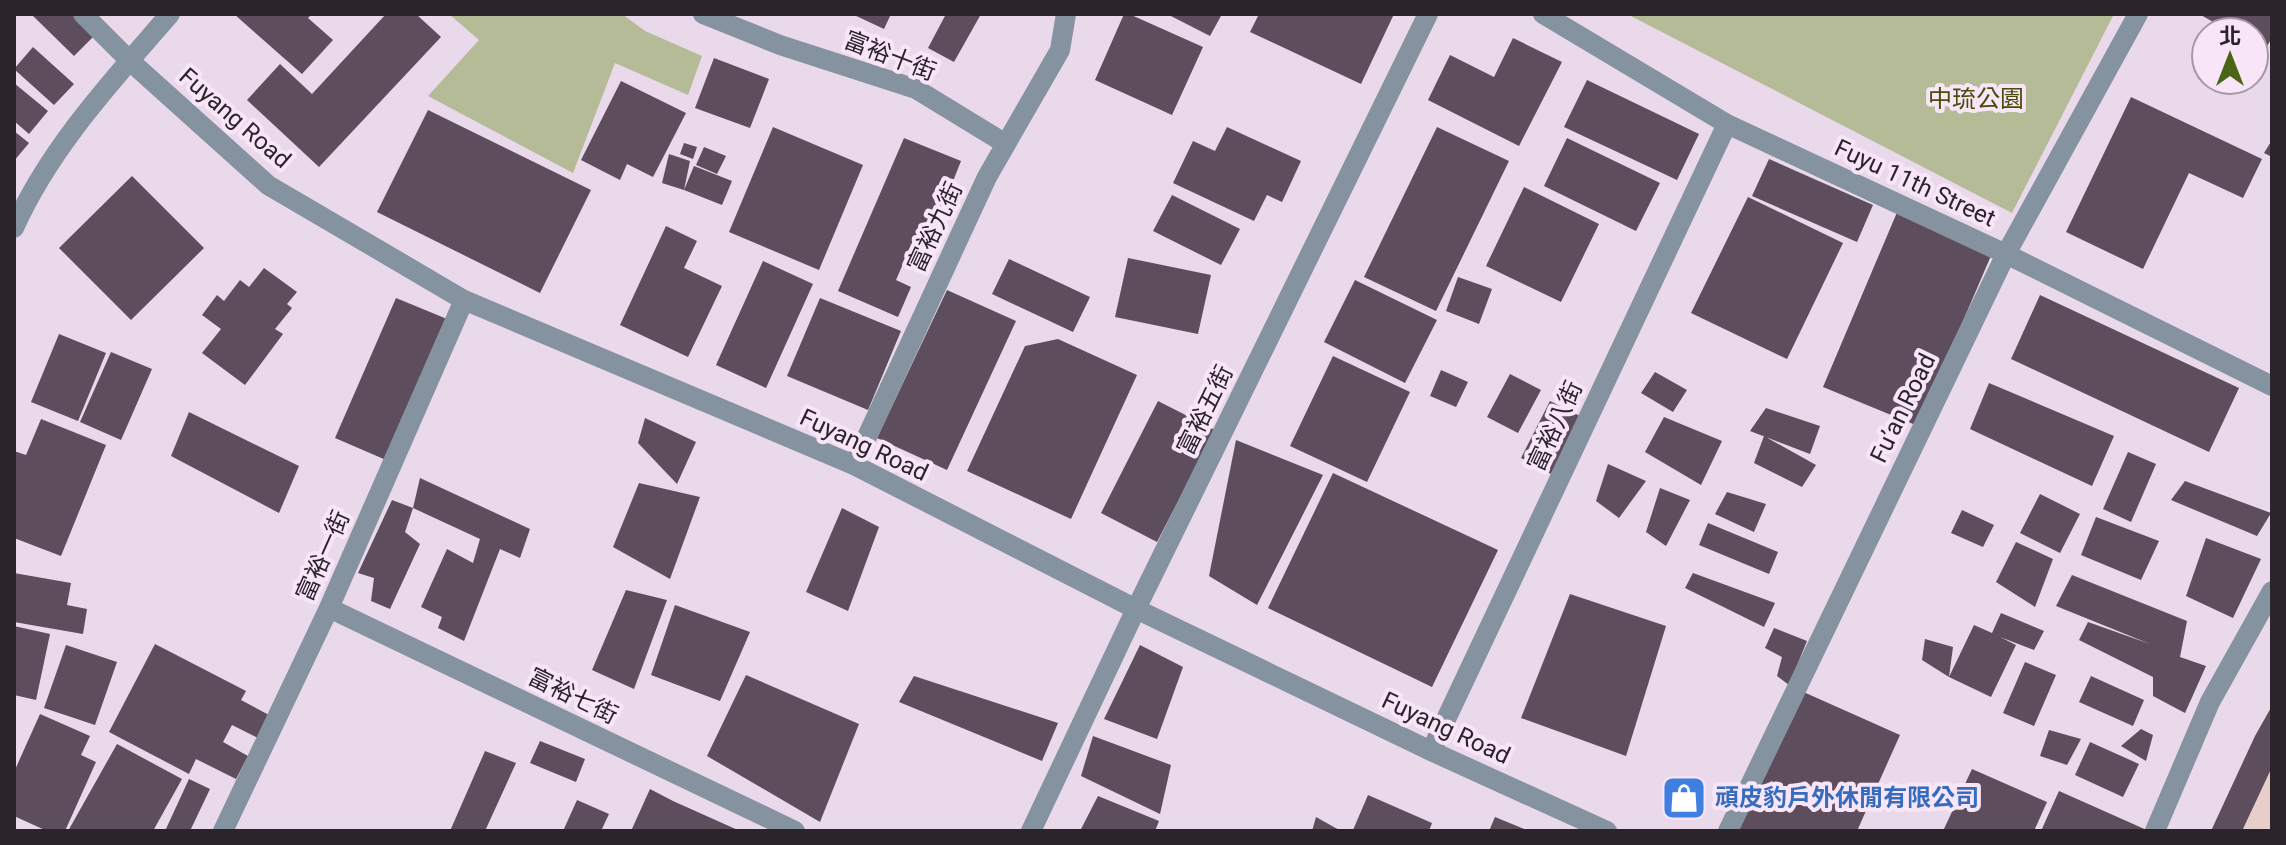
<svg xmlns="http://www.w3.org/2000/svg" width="2286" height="845" viewBox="0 0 2286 845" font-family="Roboto,'Noto Sans TC',sans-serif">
<rect width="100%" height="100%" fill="#ead8eb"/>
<!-- commercial -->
<path fill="#e8cecb" d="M2272,704V831H2211L2255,736Z"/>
<!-- green -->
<path fill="#b5ba97" d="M449,14H622L645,31L702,56L688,95L615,63L573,173L428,96L479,40Z
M1627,14H2114L2012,213Z"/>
<!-- building -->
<path fill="#5d4d5d" d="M31,14H77L97,33L74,56Z
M234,14H312L308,18L333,40L302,74Z
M386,14H416L441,37L319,167L247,100L280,64L312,94Z
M852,14H891L884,29Z
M946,14H981L954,62L928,48Z
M1124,14H1129L1203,47L1172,115L1095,80Z
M1167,14H1222L1210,36Z
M1259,14H1394L1361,84L1250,32Z
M2199,14H2272V38L2264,51L2254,45V32H2231Z
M1513,38L1562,62L1519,146L1428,100L1450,55L1494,77Z
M33,47L74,84L54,105L14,69Z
M714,58L769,79L750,128L695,108Z
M1587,80L1699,134L1677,180L1564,127Z
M621,81L686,113L653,177L627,164L620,180L581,160Z
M14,83L48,111L29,134L14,121Z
M2131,97L2262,159L2243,198L2189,173L2143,269L2066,232Z
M428,110L591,190L540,293L377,212Z
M773,127L863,165L819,270L729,232Z
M1227,127L1301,161L1282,202L1267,195L1254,221L1173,183L1193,141L1215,151Z
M1437,127L1509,161L1436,311L1364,277Z
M14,131L29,143L14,161Z
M904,138L961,161L929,242L915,236L896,280L911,287L898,317L838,291Z
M1567,138L1660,183L1636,231L1544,186Z
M2272,140V157L2264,153Z
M684,143L697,147L693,159L680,154Z
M704,147L726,156L717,174L696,165Z
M669,154L690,161L684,190L662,183Z
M1769,159L1873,205L1857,242L1752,196Z
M694,166L732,181L722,205L684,190Z
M132,176L204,248L131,320L59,248Z
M1524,187L1599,224L1561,302L1486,266Z
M1172,195L1240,229L1221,265L1153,231Z
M1748,197L1843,243L1787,359L1691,313Z
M1898,210L1993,251L1918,426L1823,387Z
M666,226L697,241L684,268L722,286L688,357L620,325Z
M1128,258L1211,275L1198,334L1115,317Z
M1009,259L1090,297L1073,332L992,294Z
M763,261L813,284L766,388L716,365Z
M264,268L297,292L287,304L292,308L275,329L283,334L245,385L202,353L221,329L202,315L217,295L224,301L240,280L249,287Z
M1458,277L1492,289L1479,324L1446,311Z
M1355,280L1437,320L1405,383L1324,342Z
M947,290L1016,321L947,470L877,438Z
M2040,295L2239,388L2209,452L2011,359Z
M396,298L447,319L386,460L335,438Z
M820,298L901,331L868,410L787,376Z
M59,334L106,353L78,421L31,402Z
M1058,339L1137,375L1071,519L967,471L1025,346Z
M111,352L152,369L121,440L80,422Z
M1333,356L1410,392L1367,482L1290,446Z
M1441,370L1468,382L1456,407L1430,396Z
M1655,372L1687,390L1673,412L1641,393Z
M1510,374L1541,390L1518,433L1487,417Z
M1989,383L2114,436L2092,486L1970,429Z
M1158,401L1215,430L1157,542L1101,513Z
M1550,401L1580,416L1551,474L1521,458Z
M1766,408L1820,426L1810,454L1750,431Z
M189,412L299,466L279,513L171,456Z
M1664,417L1722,441L1701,485L1645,452Z
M645,418L696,442L677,484L638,443Z
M41,419L106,445L61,556L14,538V451L26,455Z
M1764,436L1816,465L1802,487L1754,463Z
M1236,440L1323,475L1257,605L1209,576Z
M2128,452L2156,464L2131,522L2103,509Z
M1608,464L1646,481L1619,518L1596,501Z
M1333,473L1498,550L1432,687L1268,608Z
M420,478L530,529L520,558L500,549L464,641L438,628L442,617L421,607L447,549L473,563L480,539L413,508Z
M2185,481L2271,513L2257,536L2171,500Z
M639,483L700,497L670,579L613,547Z
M1660,488L1690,500L1666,546L1646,532Z
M1727,492L1766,504L1754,532L1715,514Z
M2040,494L2080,514L2060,553L2020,533Z
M392,500L413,508L405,532L420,544L390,609L371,601L374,578L358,573Z
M842,508L879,527L848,611L806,592Z
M1962,510L1994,525L1983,547L1951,533Z
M2096,517L2159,541L2141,580L2081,555Z
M1708,523L1778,552L1769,574L1699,545Z
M2206,538L2261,559L2233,618L2186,596Z
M2016,542L2053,559L2035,607L1996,582Z
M14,573L71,583L67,605L87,609L83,634L14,622Z
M1693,573L1775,603L1764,627L1685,588Z
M2072,575L2187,621L2180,657L2206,666L2185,713L2153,696V677L2079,640L2088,622L2150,644L2056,606Z
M626,590L667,600L634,689L592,670Z
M1570,594L1666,626L1626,756L1521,718Z
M675,605L750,632L720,701L651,675Z
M2001,613L2044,631L2034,650L2000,637L2016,645L1991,697L1949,677L1974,625L1992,633Z
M14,626L50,634L36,700L14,695Z
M1774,628L1807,641L1789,685L1777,676L1782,657L1765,648Z
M1925,639L1953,647L1949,677L1922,660Z
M155,644L246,691L241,700L269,715L258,738L232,725L223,742L248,756L236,779L196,759L189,774L109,732Z
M66,645L117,662L95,725L44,708Z
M1140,645L1183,667L1157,739L1104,719Z
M2025,662L2056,675L2034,726L2003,713Z
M746,675L859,724L820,822L707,756Z
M914,676L1058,723L1042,761L899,702Z
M2091,676L2144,700L2133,726L2079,702Z
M1790,686L1900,735L1857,831H1725Z
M2272,706V767L2242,831H2211L2255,736Z
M40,714L90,736L81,755L96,762L65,831H47L14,816V772Z
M2141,729L2153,735L2146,761L2121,746Z
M2049,730L2081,739L2067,765L2040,756Z
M1093,736L1171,765L1160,814L1081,776Z
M540,741L585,759L576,782L530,763Z
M2090,742L2139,764L2123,797L2075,775Z
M117,744L182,779L153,831H68Z
M485,751L516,763L485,831H450Z
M1972,769L2047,802L2034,831H1943Z
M189,779L210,789L190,831H165Z
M650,789L673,801L740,831H631Z
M2059,791L2149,831H2041Z
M1368,795L1432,823L1429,831L1353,830Z
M1098,796L1159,821L1155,831H1080Z
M577,800L609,814L601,831H563Z
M1316,817L1341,831H1312Z
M1495,817L1529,831H1489Z"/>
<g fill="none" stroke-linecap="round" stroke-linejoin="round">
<!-- minor -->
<path stroke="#8592a0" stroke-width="20" d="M83,14L130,61L268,185L464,300L854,465L1136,609L1431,751L1607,831
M703,14L780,45L916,89L1006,144
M1543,14L1727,124L2006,254L2272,386
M14,228C50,147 113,80 170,14
M854,465L987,177L1060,50L1066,14
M329,608L795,831
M1431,751L1727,124
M223,831L329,608L464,300
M1031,831L1136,609L1428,14
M1728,831L2006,254L2138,14
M2155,831L2210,702L2272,591"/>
</g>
<!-- icons -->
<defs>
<g id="shop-square" transform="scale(2.3)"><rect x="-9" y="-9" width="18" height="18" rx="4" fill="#3f7fe0" stroke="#f8e5f8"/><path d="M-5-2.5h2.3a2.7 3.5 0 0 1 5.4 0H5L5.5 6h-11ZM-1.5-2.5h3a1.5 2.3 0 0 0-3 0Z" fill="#fff"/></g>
</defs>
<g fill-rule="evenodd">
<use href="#shop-square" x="1684" y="798"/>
</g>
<g text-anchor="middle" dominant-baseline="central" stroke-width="8" stroke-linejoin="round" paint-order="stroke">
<!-- street labels -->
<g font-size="24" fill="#2b242b" stroke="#f8e5f8">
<text transform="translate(890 56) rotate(21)">富裕十街</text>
<text transform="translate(235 118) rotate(41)">Fuyang Road</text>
<text transform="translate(1915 183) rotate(25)">Fuyu 11th Street</text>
<text transform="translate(935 227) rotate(-65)">富裕九街</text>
<text transform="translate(1903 408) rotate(-64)">Fu’an Road</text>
<text transform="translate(1205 410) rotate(-64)">富裕五街</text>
<text transform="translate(1555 426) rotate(-65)">富裕八街</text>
<text transform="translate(864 445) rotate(25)">Fuyang Road</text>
<text transform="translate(323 556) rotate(-66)">富裕一街</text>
<text transform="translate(573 696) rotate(26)">富裕七街</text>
<text transform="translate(1446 728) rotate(25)">Fuyang Road</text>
</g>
<!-- park labels -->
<g font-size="24" fill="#474d07" stroke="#f8e5f8">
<text x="1976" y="99">中琉公園</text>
</g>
<!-- shop labels -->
<g font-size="24" font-weight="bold" fill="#366cbe" stroke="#f8e5f8" text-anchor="start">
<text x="1715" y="798">頑皮豹戶外休閒有限公司</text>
</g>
</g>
<!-- border -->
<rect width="2286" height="845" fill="none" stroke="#2b242b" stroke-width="32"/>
<!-- north arrow -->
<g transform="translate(2230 56)"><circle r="38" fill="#f8e5f8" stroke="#a698a6" stroke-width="2"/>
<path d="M0-6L14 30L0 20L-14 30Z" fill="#4b6517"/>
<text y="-12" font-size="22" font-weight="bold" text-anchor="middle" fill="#2b242b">北</text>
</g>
</svg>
